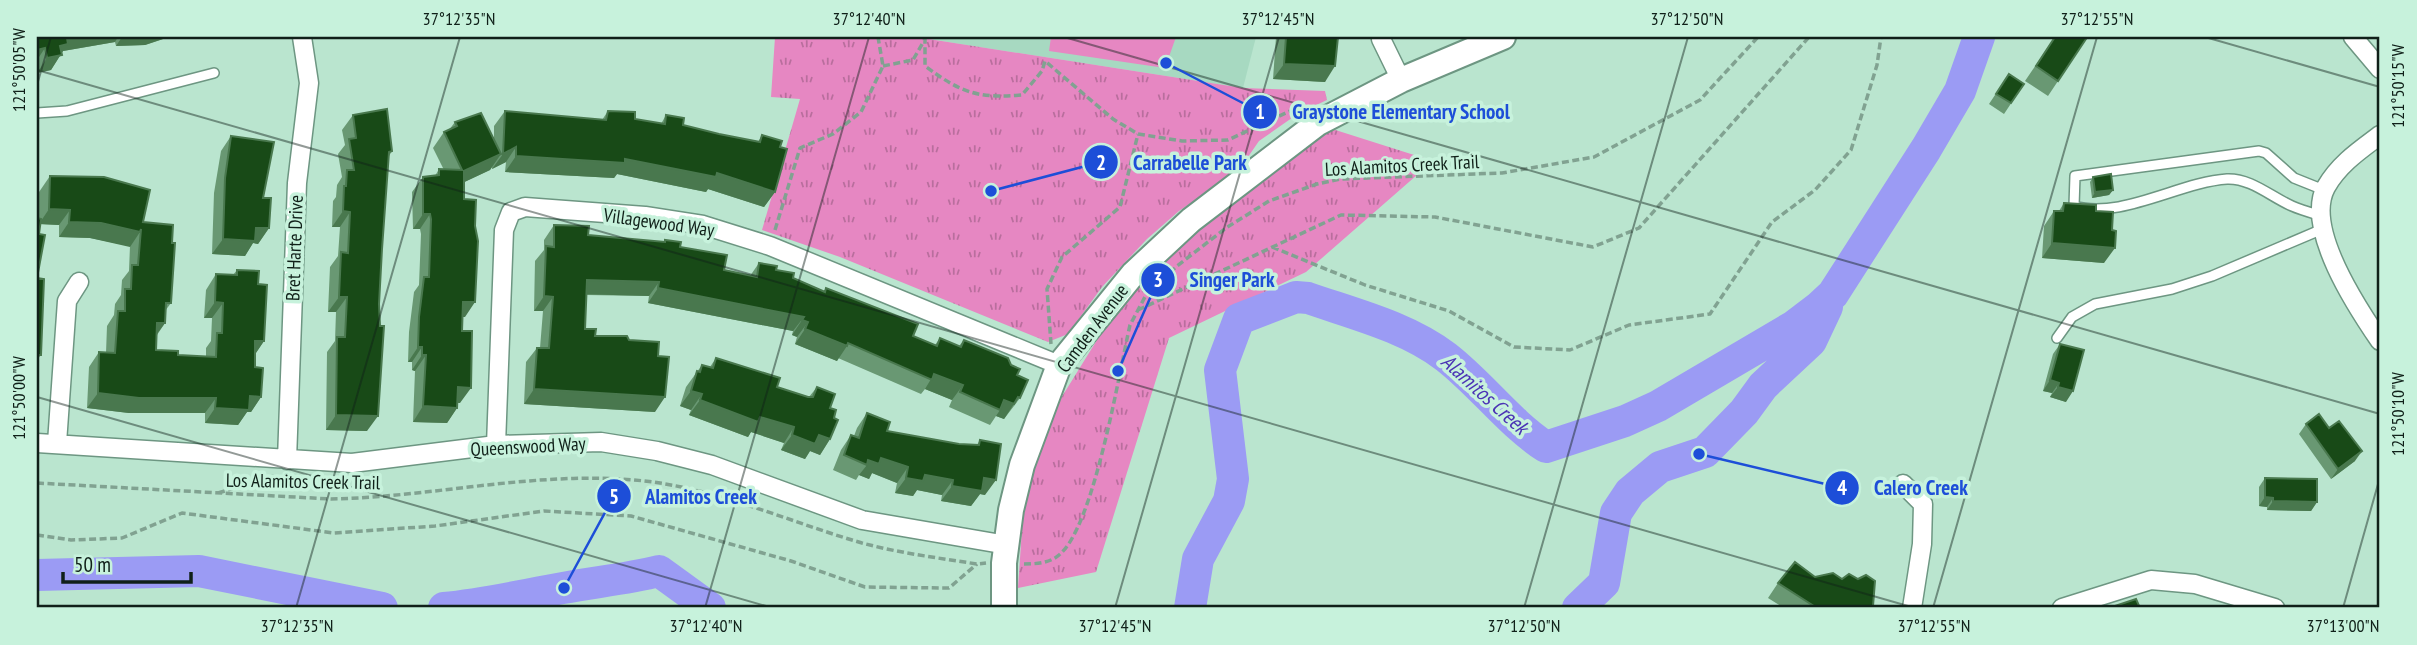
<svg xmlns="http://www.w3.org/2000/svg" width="2417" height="645" viewBox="0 0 2417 645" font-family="'PT Sans Narrow',sans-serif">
<defs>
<pattern id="park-tufts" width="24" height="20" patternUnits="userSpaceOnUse" patternTransform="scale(1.75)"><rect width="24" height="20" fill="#e687c2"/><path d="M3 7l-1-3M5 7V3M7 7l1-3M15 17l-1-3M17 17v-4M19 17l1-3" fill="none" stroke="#b96e9d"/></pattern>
</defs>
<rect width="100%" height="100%" fill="#bae5cf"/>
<!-- built -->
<path fill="#a7d9c1" d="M916,37H1256L1243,88Z"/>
<!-- grass -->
<path fill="#e687c2" d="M1051,37H1176L1165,68L1049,51Z"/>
<!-- park -->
<path fill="url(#park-tufts)" d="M775,37H916L1243,88L1325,91L1327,100L1299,113L1259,141L1239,170L1179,211L1147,239L1102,287L1068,334L1048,342L840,257L762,230L800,99L771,97Z
M1326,127L1433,161L1306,272L1169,338L1096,572L1018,588L1024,499L1058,403L1110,319L1199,224Z"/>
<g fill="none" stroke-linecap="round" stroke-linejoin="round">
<!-- river -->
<path stroke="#9b9bf4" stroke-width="32" d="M37,575L199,571L382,608
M444,608C485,604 523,595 563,588C595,582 627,579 659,571L710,608
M1190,608L1198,559L1229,501L1233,479L1220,370L1239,319L1296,297L1308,298C1354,314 1407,327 1446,357C1482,385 1508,422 1546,447L1625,421L1658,406L1794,326L1819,307L1833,294L1926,149L1960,91L1979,37
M1578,608L1604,583L1616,513L1630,492L1660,467L1705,452L1744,412L1763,386L1811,341L1827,307"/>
<!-- lane casing -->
<g stroke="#6d9682" stroke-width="12">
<path id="lane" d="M37,113L67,111L214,73
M2322,216C2312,213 2301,210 2292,206C2271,197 2251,178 2227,179C2180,182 2120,220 2074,206L2075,176L2259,151L2266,153L2294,178L2324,190
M2057,338L2072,317L2095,304L2172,289L2212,276L2325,228"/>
</g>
<!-- street casing -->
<g stroke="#6d9682" stroke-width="21">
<path id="street" d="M2353,37L2380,69
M1381,39L1401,80
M2380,135C2360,150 2339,164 2326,187C2304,228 2358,309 2380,341
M37,443L352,463L496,445L601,442L657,451L712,465L862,520L1007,545
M57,443L67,301L79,282
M496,445L504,230L511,212L525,207L645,216L703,225L770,246L1059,365
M287,460L297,183L309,83L302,37
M1903,484L1923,504L1922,544L1912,608
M2062,608L2151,580L2195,584L2275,608"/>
</g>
<!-- secondary casing -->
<g stroke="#6d9682" stroke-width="28">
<path id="secondary" d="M1004,608V563L1011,510L1022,465L1059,365L1133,274L1191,220L1318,123L1401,80L1503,37"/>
</g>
<!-- path -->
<path stroke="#81a291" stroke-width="3.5" stroke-dasharray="7 3.5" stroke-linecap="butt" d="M883,66L913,60L925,39V66C960,92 977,99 1022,95L1042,71L1045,61L1113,119L1138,134L1182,141L1228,140L1290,111
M775,230L800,148L833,134L861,112L883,66L878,37
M1272,247L1365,285L1449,311L1514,347L1570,350L1629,325L1710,314L1772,222L1815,190L1851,150L1877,65L1881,37
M1138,310L1341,215L1435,217L1593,247L1639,228L1809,37
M1051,344L1047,289L1062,257L1120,207L1138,134
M37,483L331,499C438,497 545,468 653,482C725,492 793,523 862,543C899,553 939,558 977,564L986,563
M218,493L274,476
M37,535L71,540L122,538L182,513L334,533L435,526L544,511L631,516L791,561L865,587L949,588L977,564
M1024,564C1036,564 1050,563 1059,555C1094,527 1119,373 1130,325L1146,295L1177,266L1226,228L1269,201L1317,184L1340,179L1502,173L1594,157L1700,100L1758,37"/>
<!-- lane -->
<use href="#lane" stroke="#fff" stroke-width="9"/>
<!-- street -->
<use href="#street" stroke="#fff" stroke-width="18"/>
<!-- secondary -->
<use href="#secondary" stroke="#fff" stroke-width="24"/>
</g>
<!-- wall -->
<path fill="#699873" d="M37,37H164L163,39L145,45L116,46L115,42L63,51L51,70L37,73Z
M1276,37H1338L1325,82L1273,79Z
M2055,37L2086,39L2048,96L2025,81Z
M2009,74L2024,84L2004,114L1989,104Z
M505,111L602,120L608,111L635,119L661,124L666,115L683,125L719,134L758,142L762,135L780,147L775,192L764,207L708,189L706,192L617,174L614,178L505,172L506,162L492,169V167L490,170L464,182L465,317H462L460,403H457V408L447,423L413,422L415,371L412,370V362H408L409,332L414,292L419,285L421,234L420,229H413L412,192L423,177L435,176L439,169L444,170L433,148L444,132L449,130L455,122L494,139V126Z
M353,115L392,151L389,156L367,431L326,430L327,352L335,341L336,312H328L330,267L338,256L340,227H332L333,201L336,197L337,185L342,177L338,154L345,145L342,130Z
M231,136L263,198L269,228L258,244L253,243L245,256L212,254L214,193L221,151Z
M50,176L104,177L150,190L143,222L173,225L172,243H175L171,303L165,311V323L157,335L156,350L178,351V355L206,357V348L211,341L212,318H204L206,290L216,274L233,275L237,270L259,271L258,284L267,285L264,341L255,354V367L263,368L261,397L251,412H247L238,425L205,423V413H129L87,408L89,367L99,352L106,353L107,326L114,315L115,304L121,295L122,280L129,271L130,246L90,238L59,237V225L40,224L39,234L45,235L37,278L44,279L41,355L37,360V368V218H39V192Z
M2093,177L2113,190L2109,195L2092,198L2090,182Z
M2064,203L2096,211L2112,230L2104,263L2042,258L2044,226L2054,211H2059Z
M554,225L588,235L664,242L665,240L724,270L750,276L759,263L824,291L826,288L913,336L935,345L940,338L959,346L964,340L1011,365L1017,375L1020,398L1004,419L996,416L990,425L949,407L952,400L925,389L921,394L838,358L837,361L795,344L797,337L792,335L793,331L648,303L649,296L586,295L585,329L595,336L655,412L524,404L526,362L537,348H540L543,311H534L535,261L544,250V240Z
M2060,344L2066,402L2050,397L2052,393L2043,391L2053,354Z
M716,358L777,387L809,397L817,387L830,408L834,418L830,439L820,455L810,451L805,459L781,450L784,443L751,432L748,437L689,415L691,410L680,406L686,387L702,365L710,367Z
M867,413L887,431L959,444L977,445L980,440L985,495L980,494L971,506L941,501L942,495L917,490L913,496L895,493L897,483L872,473L869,479L859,475L856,480L833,470L841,450L851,435L854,436L857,428Z
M2306,424L2355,461L2331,479L2299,434Z
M2265,478L2317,502L2311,511L2267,510V507L2259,506V487Z
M1815,577L1873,606L1878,608H1784L1768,598L1778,583Z"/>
<!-- shaded-wall -->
<path fill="#49784e" d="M71,37H118L115,42L63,51L51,70L37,73L47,58L67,38Z
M122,37H164L163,39L145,45L116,46Z
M45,48L37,60V50Z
M1284,64L1335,66L1325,82L1273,79Z
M516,147L506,162L492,169L503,154Z
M501,154L490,170L454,187L464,171Z
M516,156L625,159L717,173L775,192L764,207L708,189L706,192L617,174L614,178L505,172Z
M2113,190L2109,195L2092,198L2095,192Z
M49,209L70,210L59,225L39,224Z
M343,211L350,212L340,227H332Z
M423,214H430L420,229H413Z
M69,222L101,223L140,232L130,247L90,238L59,237Z
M256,228H269L258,244L253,243L245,256L212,254L223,239Z
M2052,243L2115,248L2104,263L2042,258Z
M587,280L659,282L649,296L577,294Z
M658,288L804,317L793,331L648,303Z
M544,296L553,297L543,311H534Z
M339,297H347L336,312H328Z
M215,302L223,303L212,318H204Z
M463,302H475L465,317H452Z
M802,320L808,322L797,337L792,335Z
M157,323H165L154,338Z
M805,329L847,346L837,361L795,344Z
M255,341H264L254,356Z
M418,347H422L412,362H408Z
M422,355H426L415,371L412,370Z
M934,374L963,385L952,400L925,389Z
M2050,380L2059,383L2052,393L2043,391Z
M458,387L471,388L460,403L447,402Z
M2058,387L2073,391L2066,402L2050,397Z
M534,389L665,397L655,412L524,404Z
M691,391L702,394L691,410L680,406Z
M98,393L216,398L205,413H129L87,408Z
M250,396L261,397L251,412H247L238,425L205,423L215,408Z
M700,400L760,417L794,427L784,443L751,432L748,437L689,415Z
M1004,400L1014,404L1004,419L996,416L1000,410Z
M423,406L457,408L447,423L413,422Z
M336,415L378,416L367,431L326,430Z
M792,435H819L830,439L820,455L810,451L805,459L781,450Z
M2362,451L2355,461L2331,479L2338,469Z
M881,458L908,467L897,483L872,473L869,479L859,475L867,465L868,460Z
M925,475L953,480L942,495L917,490L913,496L895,493L906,478Z
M984,478L996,480L985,495L980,494L971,506L941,501L952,486Z
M2265,497L2273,498L2267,507L2259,506Z
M2273,501L2317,502L2311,511L2267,510Z"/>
<!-- building -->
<path fill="#184a17" stroke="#49784e" stroke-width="2" d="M37,37H71L67,38L68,44L60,46L62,55L47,58L45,48L37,50Z
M1286,37H1338L1335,66L1284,64Z
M2055,37H2082L2086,39L2058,81L2036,66Z
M2009,74L2024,84L2011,103L1996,94Z
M387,109L392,151L389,152L382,249L379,304L380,326H384L378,416L336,415L337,337H345L347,297H339L341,252L348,253L350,212L343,211L344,186H346L347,170H354L349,139L356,138L353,115Z
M505,111L606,120L608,111L635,112V119L665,124L666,115L684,118L683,125L719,134L760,142L762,135L782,141L780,147L787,149L775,192L717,173L716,177L625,159V163L516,156V147L503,154Z
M481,113L501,154L464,171V199L476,200L475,226L478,241L475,302H463L462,331H472L471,388L458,387L457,408L423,406L426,355H422V347H418L419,317L424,277H429L431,219L430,214H423V177L439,175V169L462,170L444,132L457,126L455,122Z
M231,136L274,142L263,198H271L269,228H256L255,241L223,239L225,178Z
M2111,174L2113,190L2095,192L2093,177Z
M50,176L104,177L150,190L143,222L173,225L172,243H175L171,303H166L165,323H157L156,350L178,351V355L216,357L217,333H222L223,303L215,302L216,274L237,275V270L259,271L258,284L267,285L264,341H255V367L263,368L261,397L250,396L249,410L215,408L216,398H139L98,393L99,352L115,353L118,311H125V289H131L132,265H138L141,229L140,232L101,223L69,222L70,210L49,209Z
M2064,203L2096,205V211L2113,212L2112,230L2116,231L2115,248L2052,243L2054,211H2063Z
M37,218L41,219L39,234L45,235L37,278L44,279L41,355H37V368Z
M554,225L589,226L588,235L665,242V240L681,242L680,247L727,255L724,270L757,277L759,263L777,266L776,270L794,273L793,278L825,292L826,288L918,324L913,336L937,346L940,338L961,347L964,340L1008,358L1011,365L1020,369L1017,375L1028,380L1020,398L1018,397L1014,404L1004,400L1000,410L960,392L963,385L934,374L932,380L848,343L847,346L805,329L808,322L802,320L804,317L658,288L659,282L587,280L585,329H596L595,336H627L629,340L659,342L658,356L669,357L665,397L534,389L537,348H549L553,297L544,296L546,246L554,247Z
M2060,344L2084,350L2073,391L2058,387L2059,383L2050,380Z
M716,358L780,378L777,387L808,397H813L817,387L835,394L830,408L836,410L834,418L838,420L830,439L819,435L815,444L792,435L794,427L760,417L758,422L700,400L702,394L691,391L697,371L700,372L702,365L713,368Z
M867,413L890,422L887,431L959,444L979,445L980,440L1001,444L996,480L984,478L982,491L952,486L953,480L925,475L923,481L906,478L908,467L881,458L879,464L868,460L867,465L844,455L851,435L859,438Z
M2319,414L2329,428L2339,421L2362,451L2338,469L2306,424Z
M2265,478L2317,479V502L2273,501V498L2265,497Z
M1795,562L1815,577L1833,573L1842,579L1849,574L1858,579L1866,575L1875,581L1873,606L1878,608H1817L1778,583Z
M2136,599L2140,608H2109Z"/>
<!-- ticks -->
<path fill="none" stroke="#102019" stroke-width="2" stroke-opacity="0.45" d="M1064,37L2380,414M2205,37L2380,87M37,70L1915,608M37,85L51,37M37,397L773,608M296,608L460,37M705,608L869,37M1115,608L1279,37M1524,608L1688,37M1933,608L2097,37M2343,608L2380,477"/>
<g text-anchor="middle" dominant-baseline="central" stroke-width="7" stroke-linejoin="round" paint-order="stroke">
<!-- street labels -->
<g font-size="19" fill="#102019" stroke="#c7f2dc">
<text transform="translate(1402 165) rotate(-3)">Los Alamitos Creek Trail</text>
<text transform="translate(659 222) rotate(8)">Villagewood Way</text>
<text transform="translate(294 248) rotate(-88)">Bret Harte Drive</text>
<text transform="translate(1092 328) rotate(-53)">Camden Avenue</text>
<text transform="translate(528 446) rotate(-3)">Queenswood Way</text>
<text transform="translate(303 481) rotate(1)">Los Alamitos Creek Trail</text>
</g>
<!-- water labels -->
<g font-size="21" font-style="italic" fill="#4b34b5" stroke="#c7f2dc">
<text transform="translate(1485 394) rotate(42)">Alamitos Creek</text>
</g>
</g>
<!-- callouts -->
<path fill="none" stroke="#1d4ed8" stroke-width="2.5" d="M1166 63L1260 112M991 191L1101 162M1118 371L1158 280M1699 454L1842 488M564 588L614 496"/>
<g fill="#1d4ed8" stroke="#c7f2dc" stroke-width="2.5">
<circle cx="1166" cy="63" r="7"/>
<circle cx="991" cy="191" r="7"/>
<circle cx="1118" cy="371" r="7"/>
<circle cx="1699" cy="454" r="7"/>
<circle cx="564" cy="588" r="7"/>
<circle cx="1260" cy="112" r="18"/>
<circle cx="1101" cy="162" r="18"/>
<circle cx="1158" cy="280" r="18"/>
<circle cx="1842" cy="488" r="18"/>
<circle cx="614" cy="496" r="18"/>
</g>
<g font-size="21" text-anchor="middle" font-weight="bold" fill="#fff">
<text x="1260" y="119">1</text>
<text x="1101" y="170">2</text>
<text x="1158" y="287">3</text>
<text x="1842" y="495">4</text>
<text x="614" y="504">5</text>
</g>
<g font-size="21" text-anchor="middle" font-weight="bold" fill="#1d4ed8" stroke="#c7f2dc" stroke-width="7" stroke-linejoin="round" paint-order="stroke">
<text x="1401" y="119">Graystone Elementary School</text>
<text x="1190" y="170">Carrabelle Park</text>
<text x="1232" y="287">Singer Park</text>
<text x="1921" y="495">Calero Creek</text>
<text x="701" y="504">Alamitos Creek</text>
</g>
<!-- border -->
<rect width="2417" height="645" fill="none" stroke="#c7f2dc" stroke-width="77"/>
<!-- scale -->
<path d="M63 572v10h128v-10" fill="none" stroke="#102019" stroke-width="3.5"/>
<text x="74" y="572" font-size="21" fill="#102019" stroke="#c7f2dc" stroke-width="5" paint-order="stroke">50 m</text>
<rect x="38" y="38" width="2340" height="568" fill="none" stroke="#102019" stroke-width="2.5"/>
<g font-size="18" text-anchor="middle" fill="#102019">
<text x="459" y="25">37°12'35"N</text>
<text x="869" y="25">37°12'40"N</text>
<text x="1278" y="25">37°12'45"N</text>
<text x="1687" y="25">37°12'50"N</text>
<text x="2097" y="25">37°12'55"N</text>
<text transform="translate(19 70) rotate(-90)" y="6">121°50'05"W</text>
<text transform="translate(2398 86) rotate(-90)" y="6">121°50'15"W</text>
<text transform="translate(19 398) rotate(-90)" y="6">121°50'00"W</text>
<text transform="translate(2398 414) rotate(-90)" y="6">121°50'10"W</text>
<text x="297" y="632">37°12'35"N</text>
<text x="706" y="632">37°12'40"N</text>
<text x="1115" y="632">37°12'45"N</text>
<text x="1524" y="632">37°12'50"N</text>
<text x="1934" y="632">37°12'55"N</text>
<text x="2343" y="632">37°13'00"N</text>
</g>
</svg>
